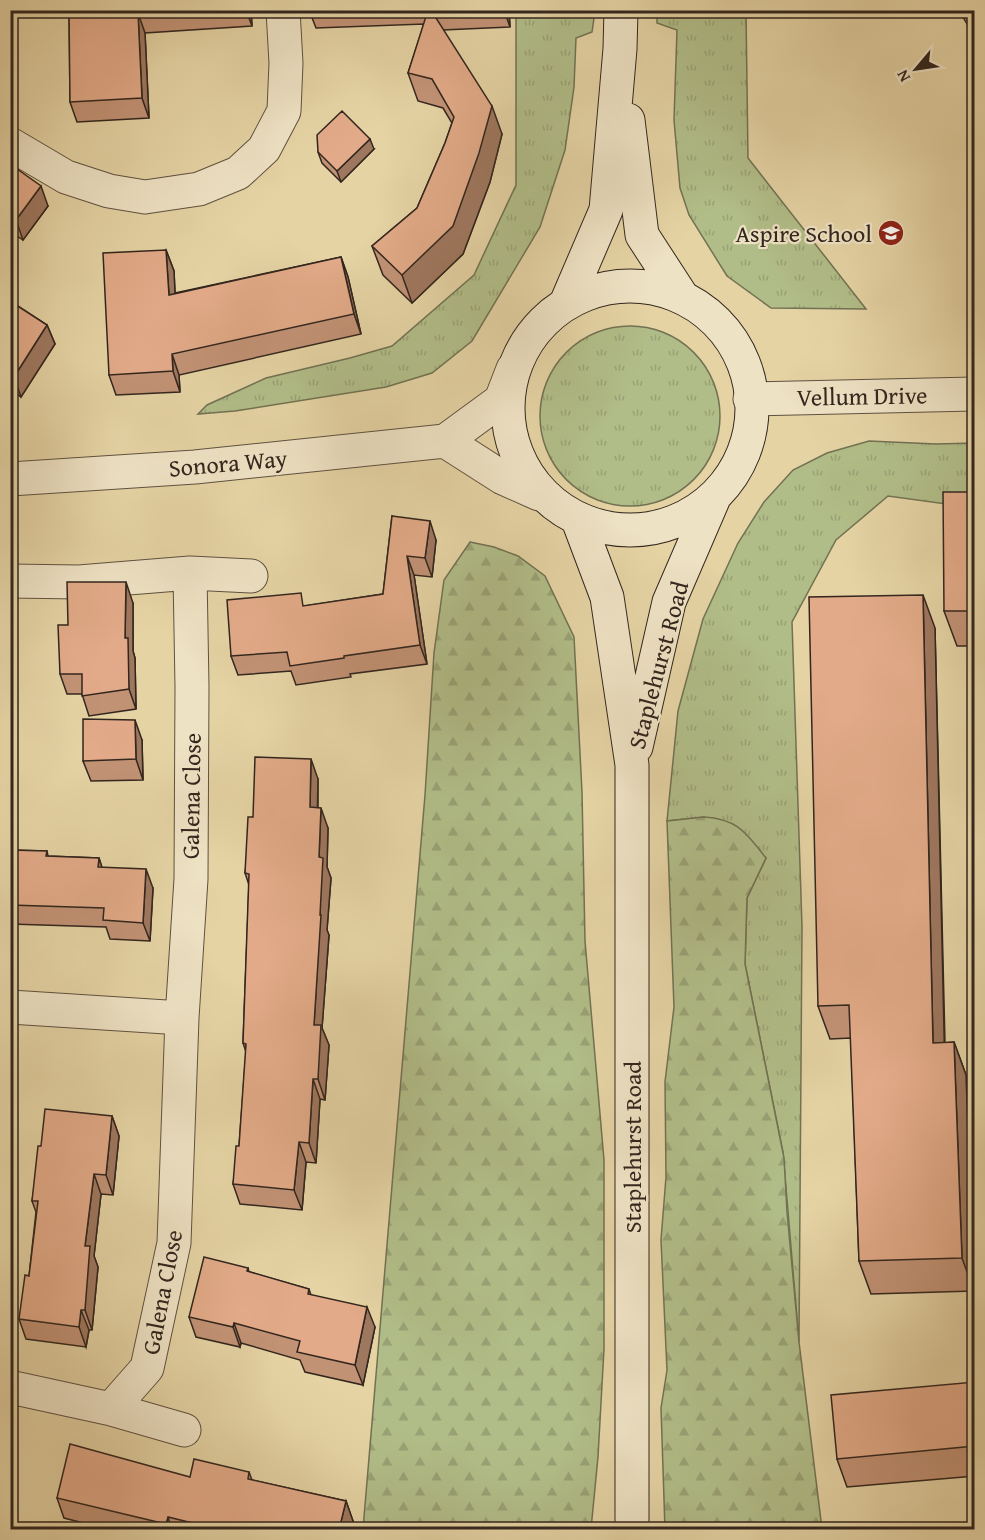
<svg xmlns="http://www.w3.org/2000/svg" width="985" height="1540" viewBox="0 0 985 1540" font-family="'Gentium Book Plus',serif">
<defs>
<pattern id="grass-tufts" width="24" height="20" patternUnits="userSpaceOnUse" patternTransform="scale(1.5)"><rect width="24" height="20" fill="#b1bd88"/><path d="M3 7l-1-3M5 7V3M7 7l1-3M15 17l-1-3M17 17v-4M19 17l1-3" fill="none" stroke="#99a275"/></pattern>
<pattern id="forest-firs" width="22" height="20" patternUnits="userSpaceOnUse" patternTransform="scale(1.5)"><rect width="22" height="20" fill="#b1bd88"/><path d="M5 1l3.5 6h-7zM16 11l3.5 6h-7z" fill="#99a275"/></pattern>
</defs>
<rect width="100%" height="100%" fill="#e5d3a4"/>
<filter id="stains"><feTurbulence type="fractalNoise" baseFrequency=".00333" numOctaves="4"/><feColorMatrix values="0 0 0 0 .2 0 0 0 0 .09 0 0 0 0 .02 0 0 0 .5 -.17"/></filter>
<radialGradient id="worn" r=".72"><stop offset=".6" stop-color="#630" stop-opacity="0"/><stop offset="1" stop-color="#630" stop-opacity=".3"/></radialGradient>
<!-- grass -->
<path fill="url(#grass-tufts)" stroke="#727253" stroke-width="1.5" d="M516,11H595L592,32L576,38L574,87L565,150L540,227L472,341L432,373L386,387L235,411L198,414L207,405L266,378L350,358L392,346L474,275L516,185Z
M657,11H746L748,158L866,309L771,308L727,276L689,215L680,188L674,120L677,30L657,23Z
M540 416a90 90 0 1 1 180 0a90 90 0 1 1-180 0Z
M869,441L936,444L974,443V486L968,488V507L888,496L836,540L792,622L802,927L799,1342L783,1152L745,964L747,898L766,858L704,817L667,821L678,711L703,619L738,543L764,502L793,470L827,453Z"/>
<!-- forest -->
<path fill="url(#forest-firs)" stroke="#727253" stroke-width="1.5" d="M470,542L494,547L518,556L545,576L574,637L582,792L585,941L604,1160V1349L598,1457L591,1529H363L425,795L434,653L444,580Z
M704,817C738,819 746,833 766,858L747,898L745,964L784,1158L787,1212L799,1342L822,1529H665L661,1408L667,1370L661,1240L666,1177L665,1082L674,1007L667,821Z"/>
<g fill="none" stroke-linecap="round" stroke-linejoin="round">
<!-- minor casing -->
<g stroke="#5f5140" stroke-width="35">
<path id="minor" d="M10,144L66,177L109,191L145,197L199,189L238,173L264,149L284,111L286,63L283,10
M750,399L974,394
M445,441L503,478L539,494
M10,479L195,467L445,441L501,400L513,369
M10,581L79,582L190,573L251,576
M10,1007L182,1018
M10,1387L111,1409L184,1430
M111,1409L147,1368L174,1243L182,1018L191,879L192,687L190,573"/>
</g>
<!-- secondary casing -->
<g stroke="#32261e" stroke-width="35">
<path id="secondary" d="M628,120L642,235L681,295
M508 408a122 122 0 1 1 244 0a122 122 0 1 1-244 0Z
M567,301L606,210L620,49L621,10
M578,520L607,597L632,765V1530
M636,747L669,602L713,500"/>
</g>
<!-- minor -->
<use href="#minor" stroke="#eee2c4" stroke-width="33"/>
<!-- secondary -->
<use href="#secondary" stroke="#eee2c4" stroke-width="33"/>
</g>
<!-- wall -->
<path fill="#c29275" stroke="#32261e" stroke-width="1.5" d="M69,10H251L252,26L145,33L149,118L77,122L70,102Z
M309,10H509L510,27L443,30L502,134L490,182L463,254L412,303L383,275L372,246L417,208L445,143L452,123L443,108L418,101L408,73L424,24L316,28Z
M959,10H975V38Z
M374,149L341,182L322,163L318,152Z
M10,164L48,206L23,240L10,231Z
M166,250L174,271L175,293L341,257L348,277L361,334L179,375L180,392L116,395L109,375Z
M10,301L47,325L55,344L21,397L10,390Z
M975,492V646H957L944,611Z
M392,516L436,540L432,577L414,575L427,664L350,674L351,677L296,685L291,671L238,675L231,656L305,606L383,594Z
M133,603V651L135,658L136,709L89,716L82,694H67L60,674L68,625Z
M935,628L945,1043L954,1042L966,1075L974,1291L871,1294L859,1261L851,1038L830,1039L818,1006Z
M142,740L143,780L91,781L83,761Z
M318,779V808L328,828L327,867L331,878L327,930L329,935L322,1028L329,1045L325,1100L320,1099L316,1163L306,1162L302,1210L240,1204L233,1184L239,1146L246,1052L243,1043L249,885L245,873L253,817Z
M10,850L47,851L48,856L99,858L102,868L153,888L150,941L110,939L106,927L10,924Z
M112,1116L119,1136L113,1195L101,1194L94,1256L98,1267L92,1330H89L86,1347L26,1339L19,1319L29,1276L36,1212L32,1201L41,1146Z
M248,1268L249,1272L309,1289L311,1295L375,1327L363,1385L305,1372L300,1360L241,1343L240,1347L196,1337L189,1317Z
M975,1382V1476L847,1487L837,1459Z
M249,1472L252,1480L346,1501L353,1521L351,1530H111L64,1518L57,1498L190,1477Z"/>
<!-- shaded-wall -->
<path fill="#9e775f" stroke="#32261e" stroke-width="1.5" d="M246,10H251L252,26Z
M504,10H509L510,27Z
M138,13L145,33L149,118L142,98Z
M492,106L502,134L490,182L463,254L412,303L402,275Z
M370,139L374,149L341,182L337,171Z
M41,186L48,206L23,240L16,220Z
M166,250L174,271L176,315L169,295Z
M341,257L348,277L361,334L354,314Z
M47,325L55,344L21,397L14,377Z
M172,354L179,375L180,392L173,371Z
M430,521L436,540L432,577L425,558Z
M407,556L414,575L427,664L420,645Z
M126,582L133,603V651L135,658L136,709L129,689L125,638Z
M923,595L935,628L945,1076L933,1043Z
M135,720L142,740L143,780L136,759Z
M311,759L318,779L317,827L310,807Z
M321,808L328,828L327,867L331,878L327,930L329,935L322,1028L329,1045L325,1100L318,1079L314,1025L320,915L319,857Z
M99,858L105,877L98,867Z
M146,869L153,888L150,941L143,923Z
M954,1042L966,1075L974,1291L962,1258Z
M313,1079L320,1099L316,1163L309,1143Z
M112,1116L119,1136L113,1195L106,1175Z
M299,1142L306,1162L302,1210L294,1190Z
M94,1174L101,1194L94,1256L98,1267L92,1330L85,1310V1246Z
M367,1307L375,1327L363,1385L355,1365Z
M81,1310L89,1330L86,1347L79,1327Z
M234,1323L241,1343L240,1347L233,1327Z
M346,1501L353,1521L351,1530H339Z
M168,1517L172,1530H168L166,1524Z"/>
<!-- building -->
<path fill="#e2aa88" stroke="#32261e" stroke-width="1.5" d="M69,10H175L138,13L142,98L70,102Z
M428,10H431L492,106L479,153L453,226L402,275L372,246L417,208L445,143L454,117L432,79L408,73Z
M964,10H975V28Z
M342,111L370,139L337,171L318,152L317,135Z
M10,164L41,186L16,220L10,216Z
M166,250L169,295L341,257L354,314L172,354L173,371L109,375L103,253Z
M10,301L47,325L14,377L10,375Z
M943,492H975V611H944Z
M392,516L430,521L425,558L407,556L420,645L344,656V658L290,666L287,652L231,656L227,600L301,593L303,606L383,594Z
M67,582H126L125,638H128L129,689L82,696V674H60L58,625H68Z
M923,595L933,1043L954,1042L962,1258L859,1261L849,1005L818,1006L809,597Z
M83,719L135,720L136,759L83,761Z
M255,757L311,759L310,807L321,808L319,857L323,858L320,915H321L314,1025H321L318,1079H313L309,1143L299,1142L294,1190L233,1184L236,1146H239L246,1044L243,1043L249,874L245,873L248,817H253Z
M10,850L47,851L46,856L99,858L98,867L146,869L143,923L103,920L104,908L10,905Z
M45,1109L112,1116L106,1175L94,1174L85,1246H90L85,1310H81L79,1327L19,1319L25,1275L29,1276L38,1201H32L38,1146H41Z
M204,1257L248,1268L247,1271L309,1289L308,1294L367,1307L355,1365L297,1352L300,1341L234,1323L233,1327L189,1317Z
M975,1382V1446L837,1459L831,1395Z
M70,1444L190,1477L194,1459L249,1472L248,1479L346,1501L339,1530H221L168,1517L166,1524L57,1498Z"/>
<!-- icons -->
<defs>
<g id="school-disc" transform="scale(1.35)"><circle r="9.5" fill="#8f2418" stroke="#eee2c4"/><path d="M0-5L7-2L0 1L-7-2ZM-4 1L0 2.5L4 1V4Q0 6-4 4Z" fill="#fff"/></g>
</defs>
<g fill-rule="evenodd">
<use href="#school-disc" x="891" y="233"/>
</g>
<g text-anchor="middle" dominant-baseline="central" stroke-width="4.5" stroke-linejoin="round" paint-order="stroke">
<!-- poi labels -->
<g font-size="24" fill="#32261e" stroke="#eee2c4" text-anchor="end">
<text x="872" y="233">Aspire School</text>
</g>
<!-- street labels -->
<g font-size="24" fill="#32261e" stroke="#eee2c4">
<text transform="translate(862 396) rotate(-1)">Vellum Drive</text>
<text transform="translate(228 463) rotate(-5)">Sonora Way</text>
<text transform="translate(658 665) rotate(-75)">Staplehurst Road</text>
<text transform="translate(191 796) rotate(-89)">Galena Close</text>
<text transform="translate(632 1147) rotate(-90)">Staplehurst Road</text>
<text transform="translate(162 1292) rotate(-79)">Galena Close</text>
</g>
</g>
<!-- margin -->
<rect width="985" height="1540" fill="none" stroke="#e5d3a4" stroke-width="36"/>
<rect x="12" y="12" width="961" height="1516" fill="none" stroke="#32261e" stroke-width="3"/>
<rect x="18" y="18" width="949" height="1504" fill="none" stroke="#32261e" stroke-width="1.5"/>
<!-- north arrow -->
<g transform="translate(916 69) rotate(241)" stroke="#eee2c4" stroke-width="4.5" paint-order="stroke">
<path d="M0-4.5L10 22L0 15L-10 22Z" fill="#32261e"/>
<text y="-9" font-size="16" font-weight="bold" text-anchor="middle" fill="#32261e">N</text>
</g>
<rect width="100%" height="100%" filter="url(#stains)"/>
<rect width="100%" height="100%" fill="url(#worn)"/>
</svg>
